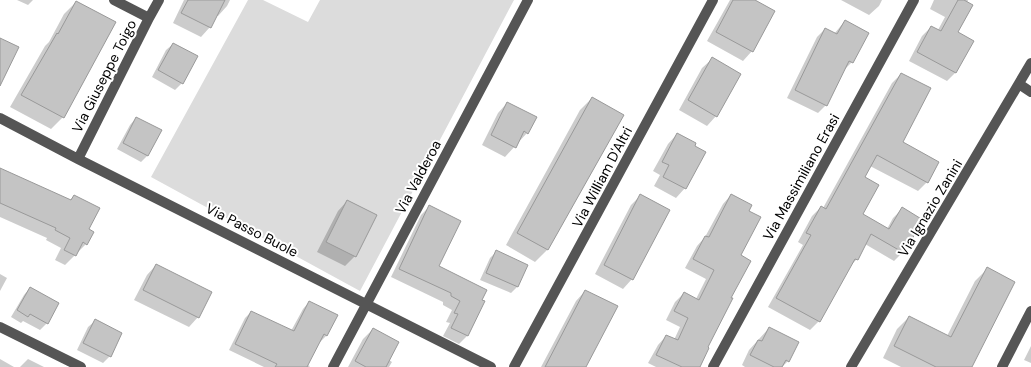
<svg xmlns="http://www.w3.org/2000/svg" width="1031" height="367" viewBox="0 0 1031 367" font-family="'DM Sans',sans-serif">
<rect width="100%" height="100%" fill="#fff"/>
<!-- green -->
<path fill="#dcdcdc" d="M248,0H263L308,22L320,0H514L360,291L151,177Z"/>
<!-- shadow -->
<path fill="#0003" d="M17,0H33L28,5Z
M184,0H230L227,6L218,16L216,15L210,27L201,37L173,23Z
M730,0H753L752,51L743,61L707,41Z
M841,0H882L879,6L869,15Z
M934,0H968L957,33L956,72L947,81L909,61L922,36L931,27L938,30L945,17L930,9Z
M76,2L63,117L51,129L10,107L45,46L49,42L64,14Z
M845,21L852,62L844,70L826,105L818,113L787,98L817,37L825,29L834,34Z
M173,44L182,83L175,90L152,77L166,50Z
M712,59L716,116L707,126L679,110L702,68Z
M901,74V142L927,182L918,191L870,166L864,178L862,215L887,229L893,218L902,209L903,252L894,261L865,244L857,259L849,267L819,321L810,330L768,307L803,245L798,242L812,216L821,207L823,208L892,83Z
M592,98L622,115L547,250L535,262L506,245L580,110Z
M507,103L527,133L505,157L482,145L498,113Z
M136,118L148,155L141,162L117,149L130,125Z
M677,134L685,188L676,198L654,186L660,175L653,171L668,144Z
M0,173L70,200L74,196L88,230L86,244L65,265L55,260L61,248L46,240L47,238L0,217Z
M641,195L632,279L623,289L595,274L631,205Z
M731,195L747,211L739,255L730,298L698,367H656L648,363L658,345L666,336L674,340L680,327L666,320L675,302L684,293L696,299L706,279L685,268L697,246L705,237L723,204Z
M347,201L355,256L345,266L317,252L338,211Z
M429,207L437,267L481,300L467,336L459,344L443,336L450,323L446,322L452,310L443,305V302L391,277L421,215Z
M496,252L527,265L517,287L511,293L480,280L490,258Z
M156,265L198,317L189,327L134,300L147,275Z
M987,269L971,367H901L883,358L897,329L909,317L947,336L975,281Z
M0,274L7,278L0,291Z
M30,288L58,303L47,323L40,330L23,321L21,323L11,317L24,295Z
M585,291V367H541L576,301Z
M309,302L327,335L320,342L319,341L307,365L310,366L309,367H264L229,350L245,318L251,312L291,331L303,309Z
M95,321L110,356L103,363L77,350L88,327Z
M769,328L788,361L782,367H745L742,365L749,350Z
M373,329L389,360L392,362L389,367H348L363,339Z
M1031,346V363L1024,360Z
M0,359L14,367H0Z
M28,359L44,367H20Z"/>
<!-- building -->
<path fill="#c4c4c4" stroke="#999" d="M188,0H225L211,28L181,13Z
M733,0H755L775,11L753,52L716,32Z
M958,0H964L973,5L958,32L974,41L956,73L917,52L931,26L941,31Z
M76,1L116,22L64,118L21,95L57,33L58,34Z
M845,20L869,33L853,63L849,61L827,106L795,90L825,28L837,34Z
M0,38L19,47L0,86Z
M173,43L198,56L183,84L158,70Z
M712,57L741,74L717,117L688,100Z
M901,73L931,88L903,142L939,162L928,183L877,155L865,177L879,185L863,214L889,229L902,207L923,220L904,253L871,234L858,260L855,259L820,322L776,298L811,235L806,233L821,206L826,209Z
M592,97L624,115L548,250L517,233Z
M507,102L537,117L528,134L524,131L516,148L491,135Z
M136,117L162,130L148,156L123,143Z
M677,133L696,143L695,146L706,152L686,189L663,177L669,165L662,162Z
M0,168L71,200L74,195L100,208L89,229L94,232L87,245L83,242L76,256L64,250L70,238L55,230L56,228L0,203Z
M640,194L670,210L633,280L604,265Z
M731,194L752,205L749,211L761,217L741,255L751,261L731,298H733L708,347L709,348L700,367H682L656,355L666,335L678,340L688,318L674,311L684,292L699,300L714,270L693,259L705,236L709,237Z
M347,200L377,215L356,257L326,242Z
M429,205L461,221L439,266L487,290L482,300L485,301L468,336L451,328L458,314L454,313L460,301L451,296V293L399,269Z
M496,250L528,265L518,287L486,273Z
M156,264L212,292L199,318L143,290Z
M987,267L1015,282L972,367H936L894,346L909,316L951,337Z
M30,287L59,303L48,324L30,314L28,317L17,310Z
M585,290L618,306L586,367H545Z
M309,301L338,315L327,336L324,334L307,367H275L277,364L235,344L251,311L294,331Z
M95,319L122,333L111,357L83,343Z
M769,327L799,342L789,362L786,360L782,367H774L750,355L758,340L762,341Z
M373,328L399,342L386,367H366L355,361Z"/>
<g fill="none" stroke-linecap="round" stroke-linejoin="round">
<!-- minor -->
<path stroke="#555" stroke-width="10" d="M149,18L159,0
M1019,84L1031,92
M0,118L78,159L491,367
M78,159L149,18L114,0
M0,327L81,367
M333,367L528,0
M514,367L713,0
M713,367L914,0
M851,367L1031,63
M1002,367L1031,311"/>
</g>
<g text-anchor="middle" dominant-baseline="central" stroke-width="4" stroke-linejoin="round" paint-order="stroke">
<!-- street labels -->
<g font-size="14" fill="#000" stroke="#fff">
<text transform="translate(104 76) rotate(-63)">Via Giuseppe Toigo</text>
<text transform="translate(418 177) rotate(-62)">Via Valderoa</text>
<text transform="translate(602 177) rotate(-62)">Via William D'Altri</text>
<text transform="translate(801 177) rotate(-61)">Via Massimiliano Erasi</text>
<text transform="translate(930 208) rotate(-59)">Via Ignazio Zanini</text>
<text transform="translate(252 230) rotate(27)">Via Passo Buole</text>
</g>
</g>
</svg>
